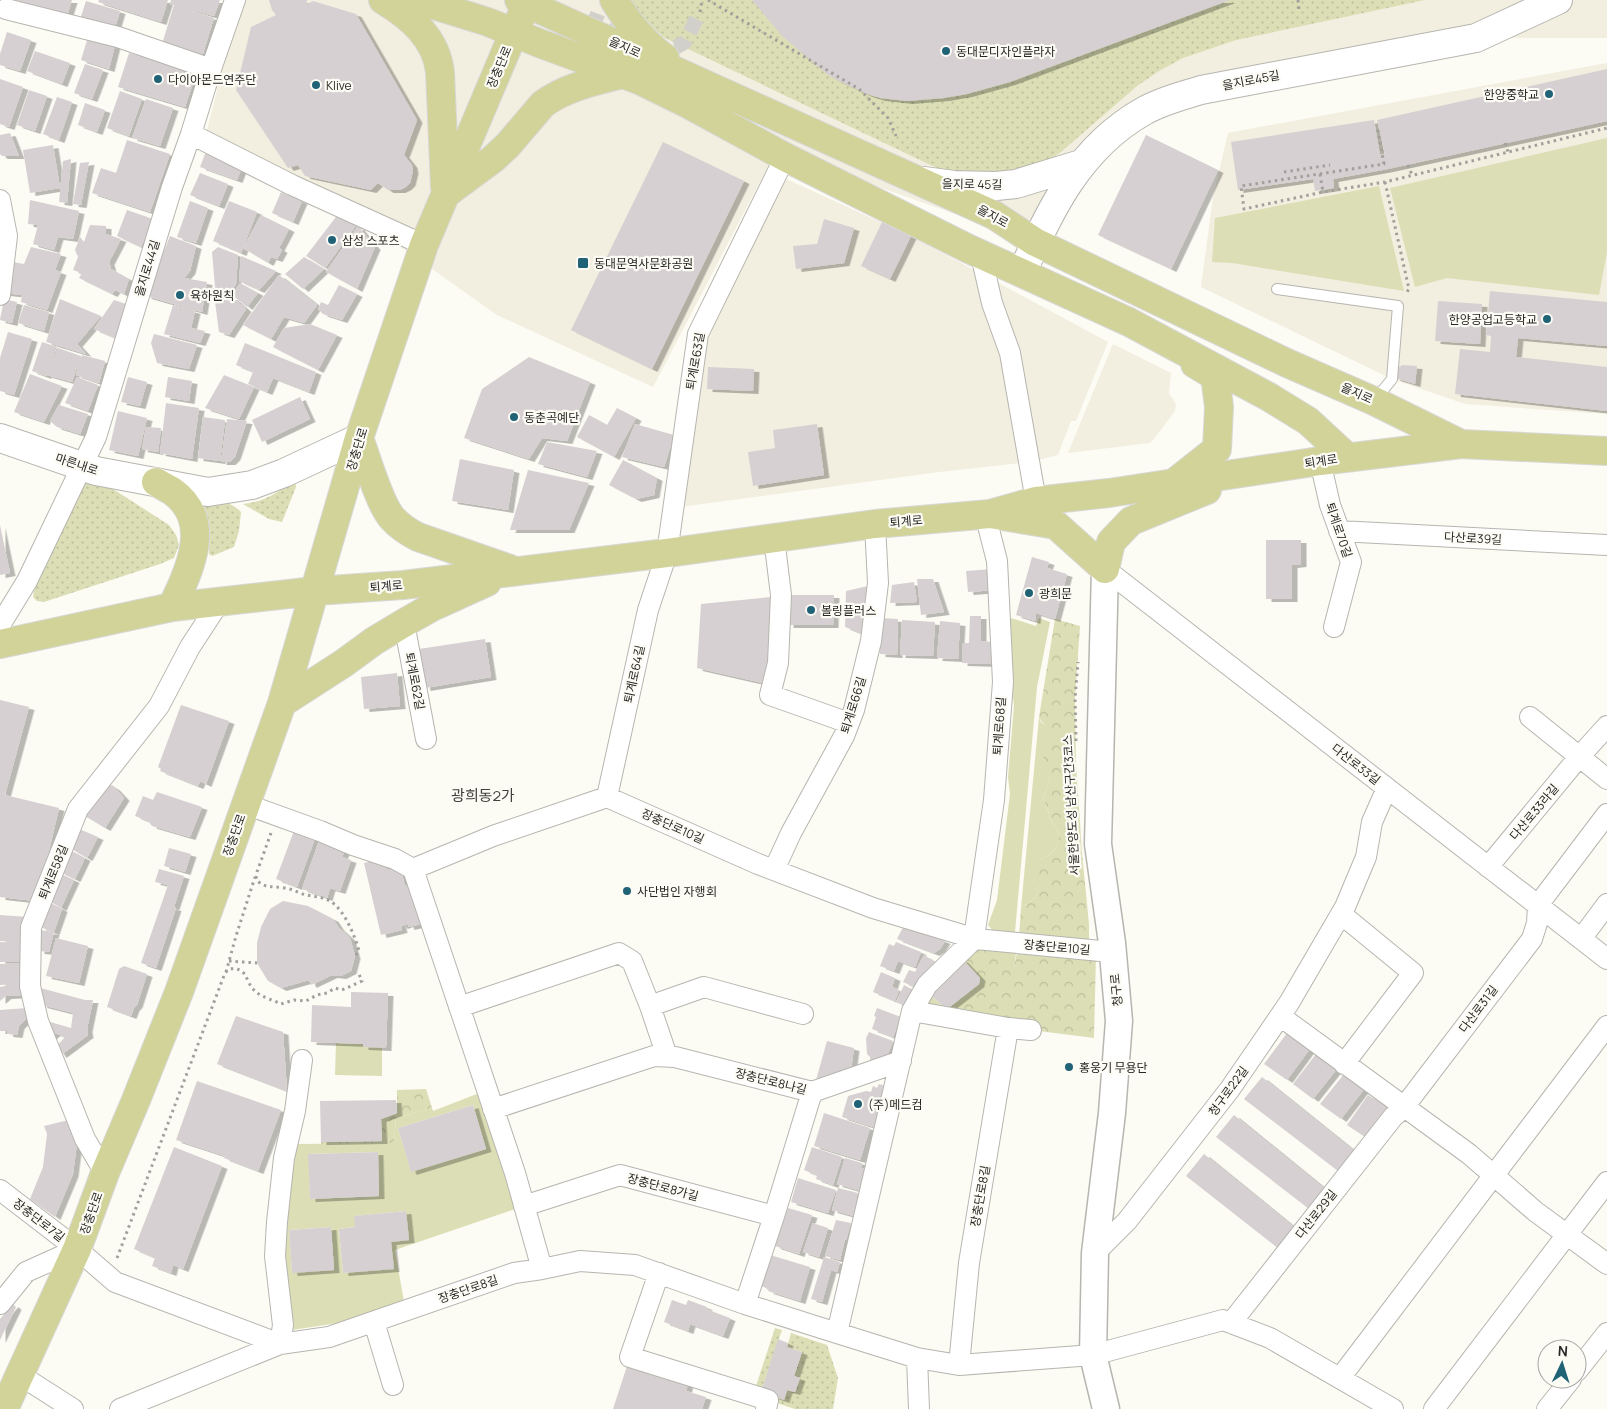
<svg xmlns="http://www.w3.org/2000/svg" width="1607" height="1409" viewBox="0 0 1607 1409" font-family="Manrope,'Noto Sans KR',sans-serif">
<defs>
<pattern id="forest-crowns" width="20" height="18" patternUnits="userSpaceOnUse" patternTransform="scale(1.25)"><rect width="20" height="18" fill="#dcdfb5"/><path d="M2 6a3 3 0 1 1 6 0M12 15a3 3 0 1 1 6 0" fill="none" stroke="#bdbf9c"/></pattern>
<pattern id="park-dots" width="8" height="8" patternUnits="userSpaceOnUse" patternTransform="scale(1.25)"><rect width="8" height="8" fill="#dcdfb5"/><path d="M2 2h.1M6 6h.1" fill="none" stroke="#bdbf9c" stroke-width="1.8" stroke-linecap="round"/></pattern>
<filter id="shadow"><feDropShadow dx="5.5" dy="3" stdDeviation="0" flood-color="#0004"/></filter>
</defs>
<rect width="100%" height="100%" fill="#fcfbf4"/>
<!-- built -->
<path fill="#f2eee0" d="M240,0H1607V38H1476L1145,110L1035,242L776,151L653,387L497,315L353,213L205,138Z
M1607,63V414L1465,404L1392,379L1201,287L1213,197L1228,133Z
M782,177L911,236L1108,342L1076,421H1071L1058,455L1030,462L939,472L680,507L704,334Z
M1113,344L1171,373L1169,394L1173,399L1176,405L1175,411L1153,440L1149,443L1068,453Z"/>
<!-- grass -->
<path fill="#dcdfb5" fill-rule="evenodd" d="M1607,138V252L1599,295L1447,278L1415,287L1390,188Z
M1379,186L1404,291L1232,263L1212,262L1215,218Z
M1011,618L1036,626L1039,618L1050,622L1037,687L1015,932L993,931L988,925L997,900L1010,794L1008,777L1014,706L1010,672Z
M1039,717L1041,722L1049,729L1052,737L1048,769L1050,779L1043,799C1047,805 1048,811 1050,818C1052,823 1056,827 1058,832C1063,845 1051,856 1040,859L1039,886L1036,897L1021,908Z
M336,1043L363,1044V1047H382V1076L335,1075Z
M487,1090L524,1206L395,1250L404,1302L344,1322L292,1330L282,1253L290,1162L298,1144L394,1143L396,1118L432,1108L433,1111ZM473,1105L486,1149L411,1171L398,1128ZM378,1152L379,1196L310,1199L309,1154ZM406,1211L391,1242L393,1268L343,1273L339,1229L355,1227V1216ZM331,1227L334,1269L292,1272L289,1230Z"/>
<!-- forest -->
<path fill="url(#forest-crowns)" d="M1055,619L1080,626L1075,698L1076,763L1082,853L1089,924V944L1019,937L1021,908L1036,897L1039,886L1036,866L1040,859C1051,856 1063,845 1058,832C1056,827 1052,823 1050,818C1048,811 1047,805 1043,799L1050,779L1043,755V745L1052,737C1049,728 1043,725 1039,717Z
M976,943L1017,946L1014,968L1018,947L1096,954L1094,1038L1031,1030L918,1010L929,994L947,1009L979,984L980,978L962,959Z
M426,1089L432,1108L396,1118L394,1143L321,1144V1142L382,1141L381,1119L397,1113V1090Z"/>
<!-- park -->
<path fill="url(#park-dots)" d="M631,0H1425L1236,40L1183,58L1159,71L1137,86L1061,152L1041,166L1025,173L943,171L663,37L644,20Z
M295,480L296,487L282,522L269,519L243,504C267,501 276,493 295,480Z
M92,482L113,489L169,525L176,535L179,545L174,558L160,564L44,602L37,601L33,597L34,591L82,484Z
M192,499C210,501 228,498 241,512L239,531L234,547L212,556L209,554V522L204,511Z
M775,1328L782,1330L761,1392L784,1399L787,1390L795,1392L800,1378L794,1376L802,1352L787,1347L791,1333L827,1345L838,1378L833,1409H795L753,1395Z"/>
<!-- building -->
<path fill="#d7d0d2" filter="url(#shadow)" d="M15,0H72L66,19L13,8Z
M99,0H168L161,22L98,2Z
M171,0H220L214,16L176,6L214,18L201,60L162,44L174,5L170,4Z
M269,0H307L306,5L313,1L356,14L417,120L404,155L412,165L413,171L410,183L406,187L400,190H388L378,183L371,190L305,176L298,165L288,168L236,90L251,27L276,15L272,10Z
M752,0H1230L1010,82L967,94L944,98L907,101L880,98L867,94L841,82L828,75L782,36Z
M86,1L120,11L114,31L79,23Z
M7,32L31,40L20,71L0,65V54Z
M88,37L115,45L109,69L81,60Z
M35,51L70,63L62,84L27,71Z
M129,53L197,71L185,107L118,87Z
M85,64L103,70L92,99L74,93Z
M1607,69V121L1388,169L1333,179L1334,188L1315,191L1313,179L1238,190L1231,142L1374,120L1380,155L1385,154L1377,120Z
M0,79L23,87L9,127L0,124Z
M29,90L47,96L35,131L17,125Z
M120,91L142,99L129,136L107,128Z
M57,97L72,102L59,140L43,134Z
M146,99L173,108L160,146L132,138Z
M85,103L105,110L97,132L78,125Z
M10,133L19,156H2L0,154V135Z
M1146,135L1218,170L1171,269L1098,235Z
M127,140L170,154L150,212L92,193L101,168L116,173Z
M663,142L744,181L652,369L571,330Z
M53,145L60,188L30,193L23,150Z
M207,149L244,162L237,180L200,167Z
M71,159L67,203L59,202L63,161Z
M89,162L81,205L73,204L80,163Z
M200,173L228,184L219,206L190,195Z
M281,192L302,201L293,222L272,213Z
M30,200L79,211L73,239L58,237L54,250L33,244L38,225L28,224Z
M190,201L208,208L196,243L177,237Z
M229,201L257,212L241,253L213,241Z
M127,210L153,219L141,247L117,236Z
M339,213L357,224L325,268L306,256Z
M261,215L289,229L279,248L282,250L277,259L271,257L268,263L243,248Z
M824,219L854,228L844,263L796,269L793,246L817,244Z
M882,222L911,236L890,279L861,266Z
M90,225L106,226V234L121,239L109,262L111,269L129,279L124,294L115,290L112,294L79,278L82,273L73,270L78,257L75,250L80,237L84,242Z
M358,226L375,247L357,289L326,272Z
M170,236L196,246L190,271L184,278L207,282L202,312L146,296Z
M31,247L61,254L55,270L61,272L47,310L21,302L22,295L5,293L8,261L24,264Z
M218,247L238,255L236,284L229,295L216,299L212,252Z
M241,256L276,271L259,290L239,281Z
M304,257L324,269L303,289L285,274Z
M279,275L317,305L304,323L284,317L271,339L243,325Z
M240,283L258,293L247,307L232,295Z
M339,285L357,294L342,320L323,314L318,309L321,302L328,305Z
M1490,291L1607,302V346L1518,338L1516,357L1607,367V411L1455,394L1460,349L1490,352L1491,336L1486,335Z
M232,297L246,309L229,335L219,332L215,302Z
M4,299L17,302L12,323L0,320Z
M60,299L101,316L77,344L86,354L46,342Z
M114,300L126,304L115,338L94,329Z
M1438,301L1482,304L1480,344L1435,341Z
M24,305L49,312L44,331L18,323Z
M173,305L195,311L191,328L205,331L200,343L164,334Z
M310,324L337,335L318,370L273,347L284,328Z
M8,332L32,339L14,395L0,391V358Z
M154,334L197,345L189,369L157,363L151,343Z
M42,342L57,347L46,376L32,371Z
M245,343L316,372L309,392L273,378L267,392L248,384L253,372L236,365Z
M58,348L81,356L72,382L47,375Z
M82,355L105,361L99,383L76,375Z
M529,357L590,382L567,441L542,438L529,459L464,438L482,389Z
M1402,365L1417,366L1415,384L1395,378L1397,369Z
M708,367L754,369L753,391L707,389Z
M30,374L62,386L44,422L14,412Z
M224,375L254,387L239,419L205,408Z
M77,377L98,385L88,411L65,403Z
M128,377L147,382L140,406L121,402Z
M168,377L192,381L189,401L165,397Z
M300,397L310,419L262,442L252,420Z
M166,403L199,408L192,459L160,453Z
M59,405L88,414L80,434L57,427L50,421Z
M617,408L636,418L614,457L577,437L589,415L607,425Z
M118,411L147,418L138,456L109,450Z
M203,417L225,420L220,461L198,458Z
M227,419L247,421L235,457L230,462H221Z
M635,424L674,435L664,467L622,457Z
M817,424L824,475L753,486L748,452L775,448L773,430Z
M146,427L161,428L158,452L142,449Z
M547,442L597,451L587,477L538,464Z
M460,459L514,470L508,510L452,501Z
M623,460L657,478L654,495L636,499L609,485Z
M528,470L589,483L569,530H510Z
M0,525L10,573L0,575Z
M1266,540H1301V564L1292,565V599H1266Z
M1032,557L1049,562L1047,568L1067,574L1055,619L1036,613L1035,621L1016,615Z
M993,569L995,590L968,592L966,571Z
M917,579H933L944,612L921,615Z
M914,582L917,602L890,603L892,585Z
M868,586L863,634L845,627L846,591Z
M789,595H834L833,625H788Z
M771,597L775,636L767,684L697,668L701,604Z
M970,616H981V641L994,642V664L962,663L963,643H969Z
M881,618L898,619L897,655L880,654Z
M902,620L935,622L933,656L900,655Z
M940,621L960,623L958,659L937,658Z
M485,639L491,677L425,688L419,649Z
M397,673L400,706L364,709L361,677Z
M0,700L29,707L5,795L59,808L48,855H51L35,901L0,897Z
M181,705L229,721L206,784L200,781L198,786L160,771L161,769L158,767Z
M106,782L115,788L124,798L105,828L85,816Z
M157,792L202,807L190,837L152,826L148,821L135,816L143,796L153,800Z
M295,828L316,836L297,887L276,879Z
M79,829L98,837L87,858L70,848Z
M320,838L346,847L342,857L351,860L340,891L330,888L327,898L302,889Z
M169,848L191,854L185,872L164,866Z
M70,850L85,858L75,879L60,872Z
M384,858L387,870L400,867L405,886L411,885L421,924L409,927L408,924L402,926L400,922L402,930L381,935L364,863Z
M159,869L184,876L174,907L167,906L176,908L156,968L141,963L168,885L155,882Z
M59,873L74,880L61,908L48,900Z
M283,901L308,906L333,919L339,928L350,938L355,956L351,971L341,976L332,975L311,985L309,980L281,988L268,981L257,963V943L261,927L270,909Z
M49,902L62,909L54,932L40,927Z
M0,915L28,917L24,942L0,941Z
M904,925L945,941L940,949L934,953L897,939Z
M40,930L54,932L49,952L39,951Z
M56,938L88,946L79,983L46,976Z
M0,942L25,943V959L20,962H0Z
M896,942L921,952L915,967L898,961L894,971L880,966L889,944L894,946Z
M924,955L940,965L921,990L903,982L909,970L915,972Z
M962,959L980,978L979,984L947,1009L929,994Z
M23,963L25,995L6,996L0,1001V987L16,984L0,985V964Z
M124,966L147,974L137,1005L134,1008L131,1016L107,1007L119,969Z
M881,972L895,978L892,987L899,990L895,1001L873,992Z
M904,985L915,991L907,1007L896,1002Z
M33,986L85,1000H93L87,1029L88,1035L61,1055L56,1047L65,1037L55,1033L48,1039L40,1019L71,1028L73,1013L42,1005Z
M351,992L388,993L386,1048L363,1047V1044L311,1042L312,1005L351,1007Z
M27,1008L29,1016L19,1026L17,1035L8,1034L7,1031H0V1010Z
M877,1008L901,1017L893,1037L872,1029L876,1017L874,1016Z
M236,1016L283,1032L287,1091L217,1064Z
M869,1032L893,1041L888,1054L884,1058L870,1063V1057L867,1054L866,1038Z
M1287,1033L1309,1050L1287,1080L1264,1064Z
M827,1041L854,1048L851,1070L816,1080Z
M1316,1054L1336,1070L1313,1099L1293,1084Z
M1344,1074L1364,1089L1341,1119L1320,1104Z
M1262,1077L1353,1150L1338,1171L1244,1099Z
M197,1081L281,1110L258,1171L224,1158L225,1156L176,1140Z
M879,1084L889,1087L876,1128L842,1117L848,1096L866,1091L871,1092L873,1086L877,1088Z
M1368,1095L1389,1109L1368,1139L1347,1125Z
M396,1100L397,1113L381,1119L382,1141L321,1142L320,1101Z
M473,1105L486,1149L411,1172L398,1128Z
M824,1113L870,1128L860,1160L814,1146Z
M1234,1115L1325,1189L1309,1209L1216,1137Z
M73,1119L77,1143L73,1174L55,1217L30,1199L43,1167L47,1134L44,1126Z
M174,1147L222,1166L183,1269L173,1265L171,1273L152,1266L155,1258L134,1249Z
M812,1147L842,1157L833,1185L816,1179L817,1175L804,1170Z
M378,1152L379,1196L310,1199L308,1154Z
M1204,1154L1295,1228L1279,1249L1186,1176Z
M845,1158L862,1163L861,1168L868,1170L861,1191L837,1184Z
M798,1178L836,1190L828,1213L791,1202Z
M838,1188L858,1193L856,1198L862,1199L857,1217L832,1210Z
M788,1208L812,1215L799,1254L775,1246Z
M406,1211L409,1240L391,1242L394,1269L343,1273L339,1229L355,1227L354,1216Z
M836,1220L851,1223L846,1240L845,1239L840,1260L825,1256Z
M813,1223L828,1228L819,1257L803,1252Z
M331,1227L334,1270L292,1273L289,1230Z
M770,1255L810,1267L800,1301L768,1291L769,1289L761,1286Z
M824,1257L840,1262L837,1272L831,1270L822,1302L811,1299Z
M672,1300L686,1305L688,1300L707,1307L706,1309L730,1318L723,1336L690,1324L688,1331L664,1322Z
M13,1304L16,1307L0,1340V1319Z
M778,1339L788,1343L787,1347L802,1352L794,1376L800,1378L795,1392L787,1390L784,1400L761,1392Z
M627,1366L688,1384L686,1391L706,1397L702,1409H613Z"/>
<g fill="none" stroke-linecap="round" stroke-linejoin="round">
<!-- pedestrian-tunnel -->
<path stroke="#d1d0ca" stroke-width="15" stroke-dasharray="15 8" stroke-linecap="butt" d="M588,18L623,31L658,47L666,48L676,47L685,42L700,12"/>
<!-- service casing -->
<g stroke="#b6b5af" stroke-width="12">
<path id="service" d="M1277,289L1398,306L1392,379L1375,400"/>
</g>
<!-- minor casing -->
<g stroke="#b6b5af" stroke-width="22">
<path id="minor" d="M6,9L118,37L211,69
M191,134L292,185L424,245
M0,200L7,236L0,295
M981,255L992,303L1010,353L1036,501
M1320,461L1330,505L1351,562L1334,627
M1339,531L1607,545
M774,538L781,595L778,663L770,695L849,723
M1105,569L1607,959
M404,623L426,739
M0,625L27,581L96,437L172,187L191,134L211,69L235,0
M1530,717L1607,779
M607,797L648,610L667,553L698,334L785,157
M245,804L320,831L353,845L395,859L413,869
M1488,867L1579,757L1607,726
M413,869L493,836L607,797L758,864L873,908L976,939L1111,952
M413,869L515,1173L542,1269
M774,870L791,833L844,736L854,710L871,641L878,583L875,524
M1341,914L1413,973L1344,1064
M1581,939L1607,904
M650,1006L704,987L803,1014
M459,1007L619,953L632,961L650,1006L667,1056
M912,1011L927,985L974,939L975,931L994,800L1003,682L997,561L985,514
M1280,1016L1469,1154L1536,1212L1607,1264
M493,1109L654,1056L675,1057L812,1092L901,1061
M105,1173L85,1139L38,1021L30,986L31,927L78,809L159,706L190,647L220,601
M0,1190L77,1249L115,1282L280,1344
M524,1206L620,1175L774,1216
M1095,1253L1127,1221L1230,1089L1289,1003L1345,907L1366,857L1372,822L1387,788
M659,1273L630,1357L768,1400L766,1409
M0,1304L26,1272L77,1249
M745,1304L774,1216L812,1092
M374,1322L393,1385
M1231,1323L1393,1117L1404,1107L1532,939L1537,923L1538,905L1607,814
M837,1333L912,1011L1008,1028L1031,1030
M280,1344L283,1325L275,1256L277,1222L284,1158L295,1111L302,1060
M917,1358L919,1409
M959,1365L969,1263L1008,1028
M1577,1371L1607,1333
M20,1375L73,1409
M1340,1378L1607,1026
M120,1409L280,1344L329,1337L514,1273L542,1269L580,1261L635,1265L745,1304L837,1333L917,1358L959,1365L1093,1355L1223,1320L1270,1338L1393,1409
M1434,1409L1607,1182
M1547,1409L1571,1379"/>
</g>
<!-- tertiary casing -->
<g stroke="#b6b5af" stroke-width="29">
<path id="tertiary" d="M1105,569L1098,844L1112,943L1119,1021L1112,1113L1095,1253L1093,1355L1106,1409"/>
</g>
<!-- secondary casing -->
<g stroke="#b6b5af" stroke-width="30">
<path id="secondary" d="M924,181L954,185L996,186L1016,184L1081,164
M1022,273C1050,209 1080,147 1144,111C1161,101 1182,96 1201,90L1476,38L1558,0
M0,438L96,471L208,492L252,485L284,473L359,438"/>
</g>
<!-- primary casing -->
<g stroke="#d8d8d8" stroke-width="30">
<path id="primary" d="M383,0C411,17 436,38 440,72L445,187
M417,0L488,22L539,43L639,80L688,104L785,157L969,249L1129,322L1269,397L1308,421L1347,457
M519,0L994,215L1035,242L1287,363L1374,401L1461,444
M614,0C627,21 645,44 665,58
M447,193L493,159L508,145L543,104C566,87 596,81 623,74
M359,438C367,459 379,503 392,518C400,527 408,532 418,537L510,569
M156,482C161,485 167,488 172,491C214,521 189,571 172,607
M1174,483L1217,449L1219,407L1215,376L1195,364
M996,515L1056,525L1105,569L1111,542L1131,521L1207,490
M0,644L172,607L315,591L403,585L667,553L875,524L990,514L1036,501L1109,493L1320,461L1461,444L1607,451
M282,703L344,663L374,641L404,623L432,607L487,582
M4,1409L77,1249L105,1173L136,1100L179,992L282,703L359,438L424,245L517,25L529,0"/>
</g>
<!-- path -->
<path stroke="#a1a09b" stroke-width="3" stroke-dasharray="2.5 4" stroke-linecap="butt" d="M708,0L859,89L888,118L896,136
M1298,0L1299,10
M700,12L702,0
M1379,132L1378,131L1384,164L1241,186L1244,209L1323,192L1385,182L1607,128
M1505,143L1508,152
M1408,165L1412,175
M1284,172L1330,165
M1320,174L1323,192
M1385,182L1409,289L1405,295
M1076,741L1075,698L1078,662
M271,833L257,872L256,879C264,889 274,886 285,888C293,889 300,894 307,895C315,897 323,897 330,901C344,909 355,936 359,951L355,956
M229,961L257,963
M226,972L236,936L255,877
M117,1258L225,973L229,969C249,967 244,981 255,991C261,997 273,1000 281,1004L294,1000L306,1001L317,995L327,993L335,988L342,990L362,981L358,972"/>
<!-- service -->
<use href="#service" stroke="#fff" stroke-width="10"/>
<!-- minor -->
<use href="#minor" stroke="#fff" stroke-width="20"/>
<!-- tertiary -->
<use href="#tertiary" stroke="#fff" stroke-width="26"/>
<!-- secondary -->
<use href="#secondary" stroke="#fff" stroke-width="28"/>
<!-- primary -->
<use href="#primary" stroke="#d1d399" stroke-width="28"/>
</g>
<!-- markers -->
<g fill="#206276" stroke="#fcfbf4" stroke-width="2">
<circle cx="946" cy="51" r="5"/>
<circle cx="158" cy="79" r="5"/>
<circle cx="316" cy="85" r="5"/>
<circle cx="1549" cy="94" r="5"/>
<circle cx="332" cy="240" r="5"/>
<rect x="577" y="257" width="12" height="12" rx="2.5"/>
<circle cx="180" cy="295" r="5"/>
<circle cx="1547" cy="319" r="5"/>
<circle cx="514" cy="417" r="5"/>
<circle cx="1029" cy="593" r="5"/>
<circle cx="811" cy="610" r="5"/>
<circle cx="627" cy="891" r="5"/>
<circle cx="1069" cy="1067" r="5"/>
<circle cx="858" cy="1104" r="5"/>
</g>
<g text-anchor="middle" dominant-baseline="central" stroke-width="4.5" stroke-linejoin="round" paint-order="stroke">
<!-- street labels -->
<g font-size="12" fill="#272624" stroke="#fcfbf4">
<text transform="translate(625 47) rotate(24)">을지로</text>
<text transform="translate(499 67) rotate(-67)">장충단로</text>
<text transform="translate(1251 80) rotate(-11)">을지로45길</text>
<text transform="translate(972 184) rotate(1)">을지로 45길</text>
<text transform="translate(993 216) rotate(29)">을지로</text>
<text transform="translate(147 268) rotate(-73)">을지로44길</text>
<text transform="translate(695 361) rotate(-80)">퇴계로63길</text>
<text transform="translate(1357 393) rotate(24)">을지로</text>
<text transform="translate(357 449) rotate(-73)">장충단로</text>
<text transform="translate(1321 461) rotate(-9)">퇴계로</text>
<text transform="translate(77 464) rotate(18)">마른내로</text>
<text transform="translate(906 521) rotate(-5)">퇴계로</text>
<text transform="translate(1339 530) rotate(71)">퇴계로70길</text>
<text transform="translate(1473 538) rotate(3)">다산로39길</text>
<text transform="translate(386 586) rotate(-5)">퇴계로</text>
<text transform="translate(634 674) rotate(-78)">퇴계로64길</text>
<text transform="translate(415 681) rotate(79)">퇴계로62길</text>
<text transform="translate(853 705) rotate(-73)">퇴계로66길</text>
<text transform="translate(999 726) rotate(-86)">퇴계로68길</text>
<text transform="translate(1356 764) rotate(38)">다산로33길</text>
<text transform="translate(1071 805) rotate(-93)">서울한양도성 남산구간3코스</text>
<text transform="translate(1534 812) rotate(-50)">다산로33라길</text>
<text transform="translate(673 826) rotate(24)">장충단로10길</text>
<text transform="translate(234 835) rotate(-70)">장충단로</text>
<text transform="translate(53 872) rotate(-68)">퇴계로58길</text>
<text transform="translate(1057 947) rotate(5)">장충단로10길</text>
<text transform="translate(1116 990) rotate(-96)">청구로</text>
<text transform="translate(1478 1009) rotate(-53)">다산로31길</text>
<text transform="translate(771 1081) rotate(14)">장충단로8나길</text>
<text transform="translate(1228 1091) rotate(-54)">청구로22길</text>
<text transform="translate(663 1187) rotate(15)">장충단로8가길</text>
<text transform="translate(980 1196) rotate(-80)">장충단로8길</text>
<text transform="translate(91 1213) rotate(-70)">장충단로</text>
<text transform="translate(1316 1214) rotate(-52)">다산로29길</text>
<text transform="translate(39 1220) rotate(38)">장충단로7길</text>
<text transform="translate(468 1289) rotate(-19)">장충단로8길</text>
</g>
<!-- poi labels -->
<g font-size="12" fill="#272624" stroke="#fcfbf4" text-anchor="start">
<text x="956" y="51">동대문디자인플라자</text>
<text x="168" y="79">다이아몬드연주단</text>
<text x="326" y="85">Klive</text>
<text x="1539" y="94" text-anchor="end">한양중학교</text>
<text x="342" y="240">삼성 스포츠</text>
<text x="594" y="263">동대문역사문화공원</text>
<text x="190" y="295">육하원칙</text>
<text x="1537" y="319" text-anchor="end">한양공업고등학교</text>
<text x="524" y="417">동춘곡예단</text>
<text x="1039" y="593">광희문</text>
<text x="821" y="610">볼링플러스</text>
<text x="637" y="891">사단법인 자행회</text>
<text x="1079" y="1067">홍웅기 무용단</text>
<text x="868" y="1104">(주)메드컴</text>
</g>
<!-- quarter labels -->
<g font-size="15" fill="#42413b" stroke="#fcfbf4">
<text x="483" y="795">광희동2가</text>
</g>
</g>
<!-- north arrow -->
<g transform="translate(1562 1364) rotate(4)"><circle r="24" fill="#fcfbf4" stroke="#a7a6a1"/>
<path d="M0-4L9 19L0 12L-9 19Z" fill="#206276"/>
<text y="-8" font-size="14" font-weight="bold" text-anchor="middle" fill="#272624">N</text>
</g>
</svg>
